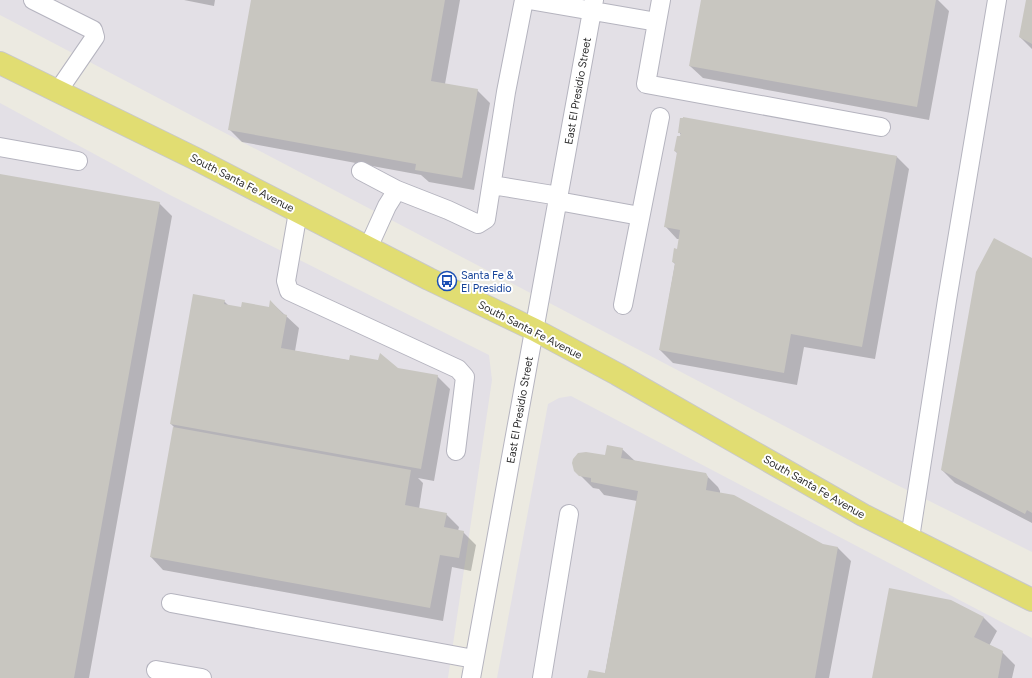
<svg xmlns="http://www.w3.org/2000/svg" width="1032" height="678" viewBox="0 0 1032 678" font-family="Figtree,sans-serif">
<rect width="100%" height="100%" fill="#eceae1"/>
<!-- industrial -->
<path fill="#e3e0e6" d="M0,0H1032V552L893,483L0,15Z
M0,103L170,195L489,355L492,380L448,678H0Z
M571,396L1032,638V678H497L548,404L559,398Z"/>
<!-- shadow -->
<path fill="#0003" d="M184,0H215L214,6Z
M252,0H460L445,84L477,90L490,103L474,190L429,182L421,175L242,142L229,129Z
M702,0H938L949,11L929,120L703,78L690,66Z
M1027,0H1032V49L1020,37Z
M679,132L896,156L909,169L875,359L804,347L797,385L673,363L660,350L675,264L673,262L678,250L680,239H677L665,226L678,154L675,151L681,135Z
M0,175L159,203L172,216L89,678H0Z
M1032,259V523L955,483L942,470Z
M224,301L229,306L242,308H270L271,302L299,328L295,351L437,376L450,389L434,481L418,478L423,483L419,509L446,514L459,527L458,531L463,532L476,545L471,571L452,567L443,621L163,570L151,557L174,427L171,424Z
M622,449L635,461L705,474L718,487L720,491V493L823,545L838,548L851,561L829,678H588L605,674L637,501L604,495L599,489L593,488L575,470Z
M951,601L984,618L997,631L989,646L1002,652L1015,665L1012,678H873Z"/>
<!-- building -->
<path fill="#c8c6c0" d="M251,0H445L431,81L478,89L462,178L415,170L416,164L228,130Z
M701,0H936L917,107L689,66Z
M1026,0H1032V44L1019,37Z
M683,117L897,156L862,347L791,334L784,373L659,350L675,263L672,262L674,248L677,249L680,230L664,227L677,152L674,151L677,136H680L681,133H678L680,118H683Z
M0,174L160,202L74,678H0Z
M994,238L1032,258V513L1027,510L1025,514L941,470L976,272Z
M193,294L225,300L224,304L241,307L242,302L269,307L270,300L283,314L287,315L281,348L349,360L350,355L378,360L380,353L398,368L438,375L421,469L170,424Z
M173,427L411,470L405,505L447,513L444,527L464,531L459,558L440,555L430,608L150,557Z
M607,445L623,448L621,458L706,473L708,477L706,490L734,495L823,544L838,547L815,678H587L589,670L605,673L638,491L591,482V478L579,476L574,471L572,463L573,459L578,453L586,452L605,455Z
M889,588L951,600L984,617L974,637L1003,651L998,678H872Z"/>
<g fill="none" stroke-linecap="round" stroke-linejoin="round">
<!-- minor casing -->
<g stroke="#b5b4bf" stroke-width="20">
<path id="minor" d="M33,0L93,30L95,37L58,91
M529,0L657,22L646,84L881,127
M657,22L661,0
M0,147L78,161
M361,171L397,190L448,210L478,224L486,219L506,92L524,0
M492,185L559,196
M558,201L640,216
M298,212L286,281L289,291L458,369L465,377L456,451
M368,248L387,206L397,190
M623,305L660,117
M910,538L947,300L997,0
M171,603L474,659
M156,670L202,678
M471,678L594,0
M542,678L569,514"/>
</g>
<!-- major casing -->
<g stroke="#c8c8c8" stroke-width="24">
<path id="major" d="M0,63L196,159L429,279L535,330L617,374L863,515L1032,600"/>
</g>
<!-- minor -->
<use href="#minor" stroke="#fff" stroke-width="18"/>
<!-- major -->
<use href="#major" stroke="#e1dd72" stroke-width="22"/>
</g>
<!-- icons -->
<defs>
<g id="bus-ring" transform="scale(1)"><circle r="9.5" fill="#fff" stroke="#1a4fb4" stroke-width="1.5"/><path d="M-5-6H5V4H4V6H2V4H-2V6H-4V4H-5ZM-3.5-4V0h7V-4ZM-3.5 1.2v1.5H-2V1.2ZM2 1.2v1.5H3.5V1.2Z" fill="#1a4fb4"/></g>
</defs>
<g fill-rule="evenodd">
<use href="#bus-ring" x="447" y="281"/>
</g>
<g text-anchor="middle" dominant-baseline="central" stroke-width="4" stroke-linejoin="round" paint-order="stroke">
<!-- street labels -->
<g font-size="11" fill="#2d2d2d" stroke="#fff">
<text transform="translate(578 91) rotate(-80)">East El Presidio Street</text>
<text transform="translate(242 183) rotate(27)">South Santa Fe Avenue</text>
<text transform="translate(530 330) rotate(27)">South Santa Fe Avenue</text>
<text transform="translate(520 410) rotate(-80)">East El Presidio Street</text>
<text transform="translate(814 487) rotate(30)">South Santa Fe Avenue</text>
</g>
<!-- transit labels -->
<g font-size="11" fill="#164399" stroke="#fff" text-anchor="start">
<text x="461" y="275">Santa Fe &amp;<tspan x="461" dy="13">El Presidio</tspan></text>
</g>
</g>
</svg>
